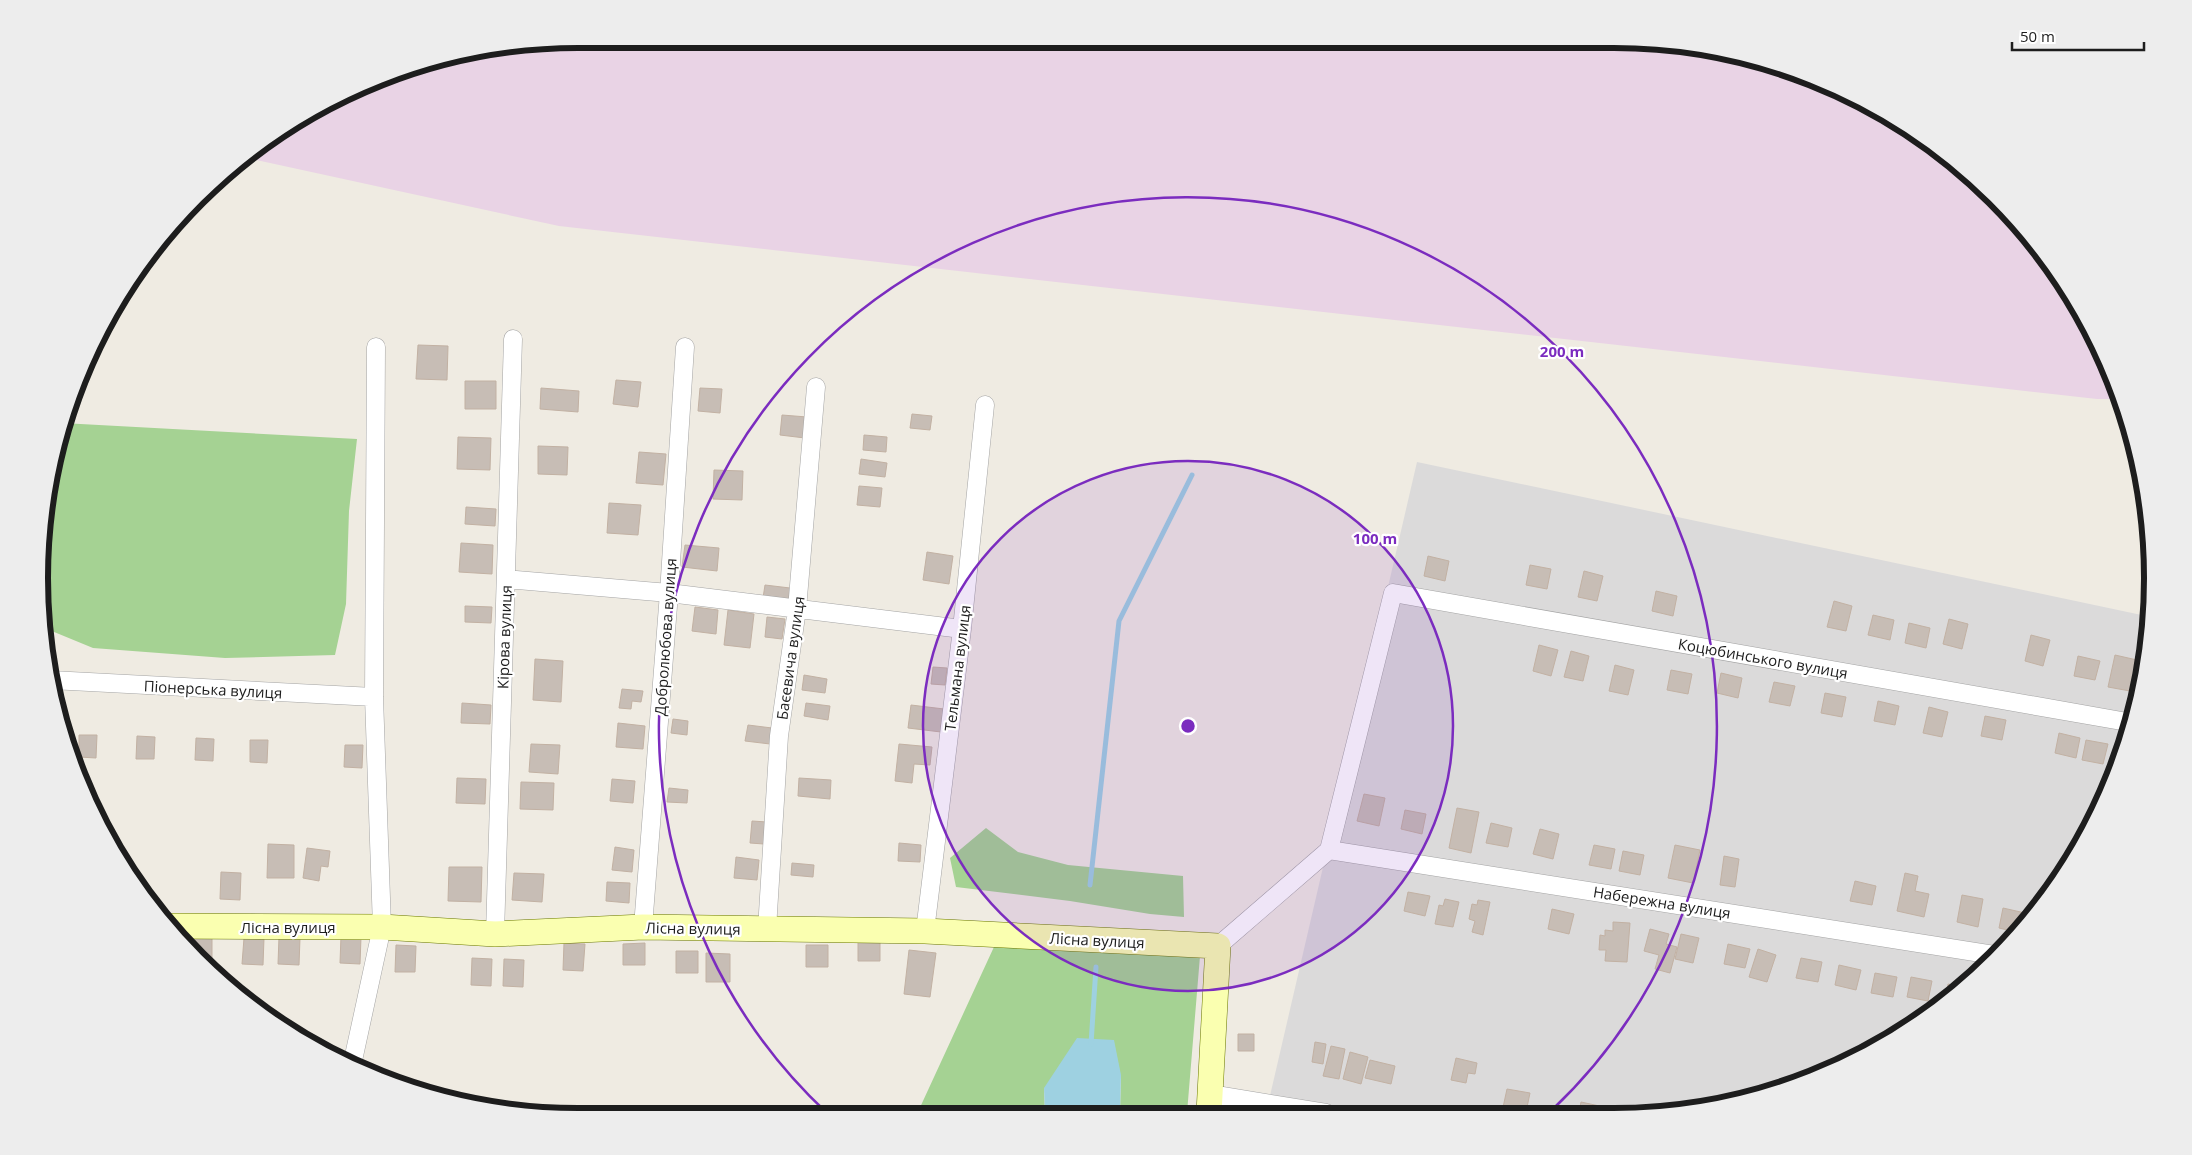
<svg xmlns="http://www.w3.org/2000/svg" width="2192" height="1155" viewBox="0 0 2192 1155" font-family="'Open Sans',sans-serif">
<rect width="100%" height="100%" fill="#efebe2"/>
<!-- residential -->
<path fill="#dbdada" d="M1417,462L2151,617L2135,717L2098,816L2019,933L1914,1025L1820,1075L1685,1112L1266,1113Z"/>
<!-- industrial -->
<path fill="#e9d3e5" d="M577,39L1649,40L1754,57L1853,94L1943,150L2020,223L2081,308L2122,399H2097L559,226L242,157L308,111L404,67L473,49Z"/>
<!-- forest -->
<path fill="#a5d293" d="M62,423L357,439L349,511L346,604L335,655L225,658L93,648L42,627C32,564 47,500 57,438Z
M986,828L1018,852L1068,865L1183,876L1184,917L1150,914L1070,901L956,887L950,858Z
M999,936L1200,956L1187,1113H1120L1121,1075L1044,1088L1045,1114H917Z"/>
<!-- water -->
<path fill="#9ed1e1" d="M1077,1038L1114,1040L1121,1075L1120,1113L1045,1114L1044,1088Z"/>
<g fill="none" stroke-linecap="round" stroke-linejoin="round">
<!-- stream -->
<path stroke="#9ed1e1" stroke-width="5" d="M1090,885L1119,621L1192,475
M1091,1044L1096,967"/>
</g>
<!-- building -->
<path fill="#c7bdb5" stroke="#c2b1a3" d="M418,345L448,346L447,380L416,379Z
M616,380L641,382L638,407L613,404Z
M465,381H496V409H465Z
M541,388L579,391L578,412L540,409Z
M700,388L722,389L720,413L698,411Z
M912,414L932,416L930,430L910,428Z
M782,415L807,417L805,438L780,435Z
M864,435L887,437L886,452L863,450Z
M458,437L491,438L490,470L457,469Z
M538,446L568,447L567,475L538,474Z
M639,452L666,454L663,485L636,483Z
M861,459L887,463L885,477L859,474Z
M714,470L743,471L742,500L713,499Z
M859,486L882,488L880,507L857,505Z
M609,503L641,505L638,535L607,533Z
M466,507L496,509L495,526L465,524Z
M461,543L493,545L492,574L459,572Z
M685,545L719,548L717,571L682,567Z
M927,552L953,556L949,584L923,580Z
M1428,556L1449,561L1445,581L1424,576Z
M1530,565L1551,569L1547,589L1526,585Z
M1584,571L1603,576L1597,601L1578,597Z
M765,585L790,588L789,601L763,598Z
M1656,591L1677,596L1673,616L1652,611Z
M1834,601L1852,606L1846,631L1827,627Z
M465,606L492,607L491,623L465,622Z
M695,607L718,610L716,634L692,631Z
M728,610L754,614L750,648L724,645Z
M1873,615L1894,620L1890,640L1868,635Z
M767,617L785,619L782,639L765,637Z
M1949,619L1968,624L1962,649L1943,644Z
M1909,623L1930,628L1926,648L1905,643Z
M2031,635L2050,640L2043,666L2025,661Z
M1539,645L1558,650L1551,676L1533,671Z
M1571,651L1589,656L1583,681L1564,677Z
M2115,655L2137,660L2130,691L2108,687Z
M2078,656L2100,661L2095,680L2074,676Z
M535,659L563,661L561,702L533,700Z
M1615,665L1634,670L1628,695L1609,691Z
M933,667L947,668L945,685L931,684Z
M1671,670L1692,674L1688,694L1667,690Z
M1721,673L1742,678L1738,698L1717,693Z
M804,675L827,679L825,693L802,690Z
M1774,682L1795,686L1790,706L1769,702Z
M622,689L643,691L641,702L632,701L631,709L619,708Z
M1825,693L1846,697L1842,717L1821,713Z
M1878,701L1899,706L1895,725L1874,721Z
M462,703L491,705L490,724L461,723Z
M806,703L830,706L828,720L804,716Z
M911,705L944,709L941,732L908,728Z
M1929,707L1948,712L1942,737L1923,733Z
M1985,716L2006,720L2002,740L1981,736Z
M673,719L688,721L687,735L671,733Z
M618,723L645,726L643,749L616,747Z
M748,725L772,728L770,744L745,741Z
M2059,733L2080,738L2076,758L2055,753Z
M79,735H97L96,758L79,757Z
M137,736L155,737L154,759H136Z
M196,738L214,739L213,761L195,760Z
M250,740H268L267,763L250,762Z
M2086,740L2108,744L2103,764L2082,760Z
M531,744L560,745L558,774L529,772Z
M899,744L932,747L930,765L914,764L912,783L895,781Z
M345,745H363L362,768L344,767Z
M457,778L486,779L485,804L456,803Z
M799,778L831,780L830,799L798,796Z
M612,779L635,781L633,803L610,801Z
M521,782L554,783L553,810L520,809Z
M669,788L688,790L687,803L667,802Z
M1364,794L1385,798L1379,826L1357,821Z
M1457,808L1479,812L1471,853L1449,848Z
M1405,810L1426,814L1422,834L1401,829Z
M752,821L767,822L764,844L750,843Z
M1491,823L1512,828L1508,847L1486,843Z
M1540,829L1559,834L1553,859L1533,854Z
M899,843L921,845L920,862L898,861Z
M268,844L294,845V878H267Z
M1594,845L1615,849L1611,869L1589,865Z
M1675,845L1700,850L1693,883L1668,878Z
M615,847L634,850L632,872L612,870Z
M307,848L330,851L328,867L321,866L319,881L303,878Z
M1623,851L1644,855L1640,875L1619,871Z
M116,852H125L126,870Z
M1724,856L1739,859L1735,887L1720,885Z
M736,857L759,860L757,880L734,878Z
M792,863L814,865L813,877L791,875Z
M449,867H482L481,902L448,901Z
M221,872L241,873L240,900L220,899Z
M514,873L544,874L542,902L512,900Z
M1905,873L1918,876L1915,891L1929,894L1924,917L1897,911Z
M1855,881L1876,886L1872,905L1850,901Z
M607,882L630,883L629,903L606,901Z
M1408,892L1430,896L1425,916L1404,911Z
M1962,895L1983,899L1978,927L1957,922Z
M1445,899L1459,902L1453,927L1435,924L1439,905L1443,906Z
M1478,900L1490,902L1483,935L1472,932L1475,921L1469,919L1472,904L1477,905Z
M2003,908L2025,913L2020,933L1999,928Z
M1552,909L1574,914L1569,934L1548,929Z
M1613,922L1630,923L1627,962L1605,961L1606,950H1599L1600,935L1605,936V930L1613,931Z
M1650,929L1669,934L1666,944L1677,947L1670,973L1655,969L1659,955L1644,951Z
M1681,934L1699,938L1693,963L1675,959Z
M341,936L361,937L360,964L340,963Z
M279,937L300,938L299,965L278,964Z
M192,938H212V965H207L192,951Z
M244,938H264L263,965L242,964Z
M858,939H880V961H858Z
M564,943L585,944L583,971L563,970Z
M645,943V965H623V944Z
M1728,944L1750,949L1745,968L1724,964Z
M396,945L416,946L415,972H395Z
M806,945H828V967H806Z
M1758,949L1776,955L1767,982L1749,977Z
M909,950L936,953L930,997L904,994Z
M676,951H698V973H676Z
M706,953L730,954V982H706Z
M472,958L492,959L491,986L471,985Z
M1801,958L1822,962L1818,982L1796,978Z
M504,959L524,960L523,987L503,986Z
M1839,965L1861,970L1856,990L1835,985Z
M1965,972L1973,973L1963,982Z
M1875,973L1897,977L1893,997L1871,993Z
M1911,977L1932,981L1928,1001L1907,997Z
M1948,984L1959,986L1946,998Z
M1238,1034H1254V1051H1238Z
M1315,1042L1326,1044L1323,1064L1312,1062Z
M1331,1046L1345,1049L1339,1079L1323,1076Z
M1350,1052L1368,1057L1361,1084L1343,1079Z
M1456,1058L1477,1063L1475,1074L1468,1073L1466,1083L1451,1080Z
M1370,1060L1395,1066L1391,1084L1365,1078Z
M1507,1089L1530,1093L1526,1112H1502Z
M1581,1102L1604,1107L1603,1112H1579Z"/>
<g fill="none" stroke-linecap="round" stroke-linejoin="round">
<!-- street casing -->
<g stroke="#a4a4a4" stroke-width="19">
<path id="street" d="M506,579L669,593L962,629
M51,680L374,697
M1329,850L1994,955
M643,927L669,593L685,347
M767,929L779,736L797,609L816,387
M925,931L962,629L985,405
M495,934L513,339
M1218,946L1329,850L1393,593L2133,723
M352,1065L382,927L374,697L376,347
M1210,1094L1326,1113"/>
</g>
<!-- secondary casing -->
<g stroke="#6a7800" stroke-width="26">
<path id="secondary" d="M167,926L382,927L495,934L643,927L925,931L1218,946L1209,1113"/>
</g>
<!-- street -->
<use href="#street" stroke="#fff" stroke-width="18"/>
<!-- secondary -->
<use href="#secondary" stroke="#faffb0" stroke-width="25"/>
</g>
<!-- distance rings -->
<circle cx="1188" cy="726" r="265" fill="#7b2cbf" fill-opacity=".12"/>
<g fill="none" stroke="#7b2cbf" stroke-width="2.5">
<circle cx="1188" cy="726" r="265"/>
<path d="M827 1113A529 529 0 1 1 1552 1110"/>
</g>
<g text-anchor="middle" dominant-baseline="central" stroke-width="4.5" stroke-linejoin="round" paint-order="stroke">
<!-- street labels -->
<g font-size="15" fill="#1d1d1d" stroke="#fff">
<text transform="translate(504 637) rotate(-88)">Кірова вулиця</text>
<text transform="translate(665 637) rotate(-86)">Добролюбова вулиця</text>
<text transform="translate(790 658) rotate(-82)">Баєевича вулиця</text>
<text transform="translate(1763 658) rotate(10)">Коцюбинського вулиця</text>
<text transform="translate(957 668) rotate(-83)">Тельмана вулиця</text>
<text transform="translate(213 689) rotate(3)">Піонерська вулиця</text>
<text transform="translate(1662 902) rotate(9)">Набережна вулиця</text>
<text x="288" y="927">Лісна вулиця</text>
<text transform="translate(693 928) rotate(1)">Лісна вулиця</text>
<text transform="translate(1097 940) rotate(3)">Лісна вулиця</text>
</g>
</g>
<!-- crop -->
<path d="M0 0H2192V1155H0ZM578 48H1614A530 530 0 0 1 2144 578V578A530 530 0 0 1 1614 1108H578A530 530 0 0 1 48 578V578A530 530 0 0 1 578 48Z" fill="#ededed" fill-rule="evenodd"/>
<path fill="none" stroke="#1d1d1d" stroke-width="6" d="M578 48H1614A530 530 0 0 1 2144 578V578A530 530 0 0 1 1614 1108H578A530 530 0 0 1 48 578V578A530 530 0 0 1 578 48Z"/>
<circle cx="1188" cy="726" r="8" fill="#7b2cbf" stroke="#fff" stroke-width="2.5"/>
<g font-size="15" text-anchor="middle" font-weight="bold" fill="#7b2cbf" stroke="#fff" stroke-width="4.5" stroke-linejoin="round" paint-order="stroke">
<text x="1562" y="357">200 m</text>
<text x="1375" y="544">100 m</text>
</g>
<!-- scale -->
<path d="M2012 42v8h132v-8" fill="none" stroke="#1d1d1d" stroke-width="2.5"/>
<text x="2020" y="42" font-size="15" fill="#1d1d1d" stroke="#ffffff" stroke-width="4" paint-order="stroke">50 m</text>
</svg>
